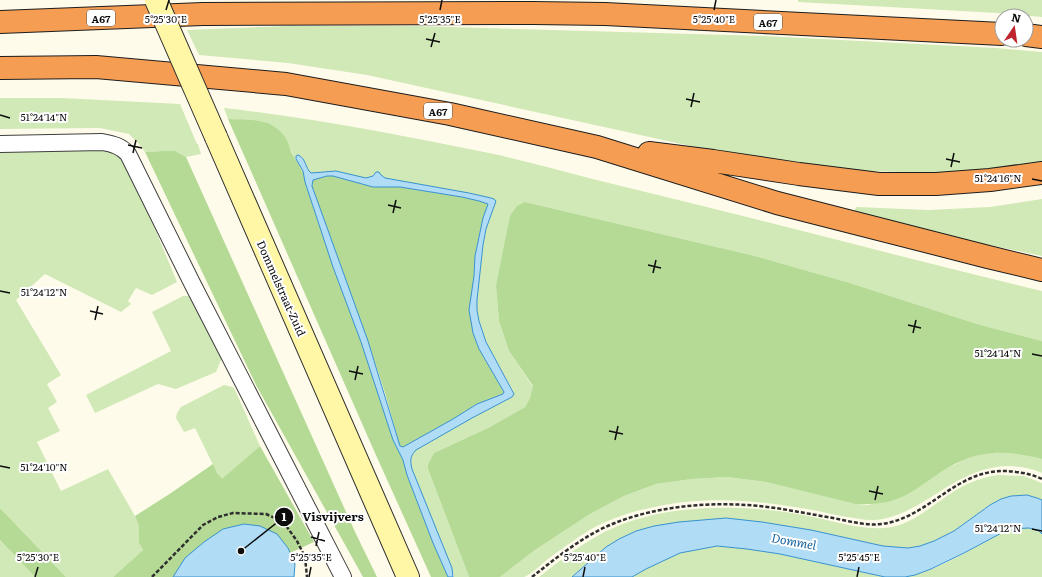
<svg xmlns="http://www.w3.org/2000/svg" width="1042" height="577" viewBox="0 0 1042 577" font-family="Literata,serif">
<rect width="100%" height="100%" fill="#fffbeb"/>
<!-- green -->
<path fill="#d0e9b6" d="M798,0H1042V17L998,13L798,2Z
M288,26H416L764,36L996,48L1042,52V161L986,170L930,173L842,170L709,150L367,75L288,63L199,55L187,30Z
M0,98H62L180,104L197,144H198L201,154L186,157L175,151H163L145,152L138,143L129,134L100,128L0,129Z
M224,108C314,118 404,136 494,154C535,163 576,175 617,185C759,219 900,257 1042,291V341L977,324L850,283L755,256L525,202L496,286L499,321L509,351L533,387L530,398L525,407L490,427L434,453L428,464V469L469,577H454L452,568L412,469C410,461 410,456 416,450L472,418L512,397L514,393L486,342L479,320L477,310V300L483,245L486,229L496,201L469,193L385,178L379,174V172H376L371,177L366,178L330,172L311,173L308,171L306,164L295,157L296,159L294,157L291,150L265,122L257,120L228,119Z
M102,147L120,156L125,163L140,193L177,282L152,295L136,288L128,301L131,304L121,312L45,274L16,300L61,375L47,384L57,402L48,408L60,431L37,442L61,491L108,469L135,516L139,526V543L143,550L113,577H66L0,508V148Z
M1042,199V256L941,235L854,213L856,207L929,210L990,207Z
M183,296H193L222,354L221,360L216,372L176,389L158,384L95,413L86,395L171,351L152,312Z
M224,385L233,387L235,390L260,446L222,480L217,473L195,428L184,432L176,418L177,413L181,407Z
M1002,452L1023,454L1042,459V473C1031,468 1019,466 1007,466C956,468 929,509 883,519C870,522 855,518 841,516C826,513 810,509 794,507C747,499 697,497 650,508C633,511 617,517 601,524C597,526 592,528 588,531C574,540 561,549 548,559C543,563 529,576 524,577C518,577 507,577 500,577L535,550L590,514L624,496L656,484L692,479L727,477L766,482L855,504L868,505L905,495L948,468L964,460L982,454Z
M998,475L1024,476L1042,483V500L1037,498L1001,499L989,505L954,531L935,541L920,546L908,548L883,546L811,530L762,522L726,518L636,531L619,539L606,547L572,577H539C558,562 577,547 599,535C654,504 736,503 797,514C824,518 857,530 884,528C910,527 932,505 953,492C967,483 982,477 998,475Z
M1020,528C1028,528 1037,528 1042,534V577H905C931,573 959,556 982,544C995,537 1005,530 1020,528Z
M0,540L35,577H0Z
M717,546L747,549L780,554L885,577H632L646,569L680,553Z"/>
<!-- forest -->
<path fill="#b4da95" d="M228,119C251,120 270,117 285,137C289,143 290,151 294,157C299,165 304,171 305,182L333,267L361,342L393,440L403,460L407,475L433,543L448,577H431L375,453Z
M163,151H175L186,157L356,534L377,577H363L256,385L145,152Z
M327,176H333L373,187H400L462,197L479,201L488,204L483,218L475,256L474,276L473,333L479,349L504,392L503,394L477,404L453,419L403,447L400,446L385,393L368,341L312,186L313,180Z
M525,202L755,256L850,283L977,324L1042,341V459C1015,452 990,449 964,460C943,468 926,484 906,495C890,503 873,505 855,504L766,482L727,477L692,479L656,484L624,496L590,514L535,550L500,577H469L428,469V464L434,453L490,427L525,407L530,398L533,386L509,351L499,321L496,286L510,216L517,206Z
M260,446L314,542L290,553L288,548L223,529L204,542L185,558L173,577H113L143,550L139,543V526L135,516L171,493L213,464L217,473L222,479Z
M0,508L66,577H35L0,540Z"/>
<!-- water -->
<path fill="#b0dcf6" stroke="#3791ce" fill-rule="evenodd" d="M298,155C306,158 305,168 311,173L336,171L366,178L373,176L376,172H379L380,174L385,178L469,193L491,198L494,199L496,201L486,229L483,245L477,300V310L479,321L486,342L514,394L512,397L472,418L416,450C410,456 410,461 412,469L452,568L453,577H448L433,543L407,475L403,460L393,440L361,342L333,267L305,182L303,171L296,159V156ZM327,176H333L373,187H400L462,197L479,201L488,204L483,218L475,256L474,276L469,310L473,333L479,349L504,392L503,394L477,404L453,419L403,447L400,446L368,341L312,186L313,180Z
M1027,495L1037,498L1042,500V534L1039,531L1029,528L1009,529L964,553L931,569L915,575L905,577H885L780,554L747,549L717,546L680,553L646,569L632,577H572L606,547L619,539L636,531L654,526L679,522L726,518L762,522L811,530L883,546L908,548L920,546L934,541L954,531L990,505L1001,499L1011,496Z
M244,524L260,526L277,534L288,548L295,564L294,577H173L185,558L204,542L223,529Z"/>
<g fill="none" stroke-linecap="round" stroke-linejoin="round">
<!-- minor casing -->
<g stroke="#3f3f3f" stroke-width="18">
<path id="minor" d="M0,144L102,142C113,144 121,146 128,154L192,283L343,577"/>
</g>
<!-- secondary casing -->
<g stroke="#2e2e2e" stroke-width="24">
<path id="secondary" d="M216,137L408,577"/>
</g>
<!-- motorway casing -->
<g stroke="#1d1d1d" stroke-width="24">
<path id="motorway" d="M0,22L203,14L533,13L605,14L1002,34
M1026,35L1042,37
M0,68L96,67L286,84L450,114L597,147L777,203L988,257L1042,270
M649,153L713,161L799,174L879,184H936L990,180L1042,173"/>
</g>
<!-- path -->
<path stroke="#2e2e2e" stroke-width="2.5" stroke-dasharray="4 2" stroke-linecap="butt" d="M152,577L203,525L218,517L233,513L266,514L277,519L287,527L297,541L305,557L307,577
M532,577C556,558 582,537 610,525C662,503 727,500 782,509C799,512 816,515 833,518C849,521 865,526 881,524C932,518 958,463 1016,472C1025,473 1034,475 1042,479"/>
<!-- minor -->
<use href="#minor" stroke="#fff" stroke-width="16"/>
<!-- secondary -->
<use href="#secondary" stroke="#fff6a6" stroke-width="22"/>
<!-- motorway -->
<use href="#motorway" stroke="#f59e53" stroke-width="22"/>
<!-- secondary-bridge casing -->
<g stroke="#2e2e2e" stroke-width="24" stroke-linecap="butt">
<path id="secondary-bridge" d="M156,0L216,137"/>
</g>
<!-- secondary-bridge -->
<use href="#secondary-bridge" stroke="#fff6a6" stroke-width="22"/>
</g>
<!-- ticks -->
<path fill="none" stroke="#0c0c0c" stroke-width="1.5" d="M166,10L169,0M440,10L442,0M714,10L716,0M426,39L440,42M431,47L435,33M686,99L700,102M691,107L694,93M0,115L10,118M128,145L142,148M133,153L136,140M946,159L960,162M951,167L954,153M1032,179L1042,181M388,205L401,208M393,213L396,200M648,265L661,268M653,273L656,260M0,291L10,293M90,311L103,314M95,320L98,306M908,325L921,328M913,333L916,320M1032,354L1042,356M349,371L363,374M355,380L358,366M609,431L623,434M615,440L618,426M0,466L10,468M869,491L883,494M875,500L878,486M1032,529L1042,531M311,537L325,541M316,546L319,532M35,577L38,567M309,577L311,567M583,577L585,567M857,577L859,567"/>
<g text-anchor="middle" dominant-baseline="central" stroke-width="4" stroke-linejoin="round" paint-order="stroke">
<!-- shield labels -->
<g fill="#fff" stroke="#555" stroke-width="1">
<rect x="87" y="10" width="28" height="16" rx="3"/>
<rect x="754" y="14" width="28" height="16" rx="3"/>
<rect x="424" y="103" width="28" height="16" rx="3"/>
</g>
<g font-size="10" font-weight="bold" fill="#0c0c0c">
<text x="101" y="18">A67</text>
<text x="768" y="22">A67</text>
<text x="438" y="111">A67</text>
</g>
<!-- street labels -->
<g font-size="11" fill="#0c0c0c" stroke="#fff">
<text transform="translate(282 288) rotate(66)">Dommelstraat-Zuid</text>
</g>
<!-- water labels -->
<g font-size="12" font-style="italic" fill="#15629e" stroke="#fff">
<text transform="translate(794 541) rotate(10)">Dommel</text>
</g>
</g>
<g font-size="10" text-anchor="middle" fill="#0c0c0c" stroke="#fff" stroke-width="4" stroke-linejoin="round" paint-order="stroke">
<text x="166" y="23">5°25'30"E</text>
<text x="440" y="23">5°25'35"E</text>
<text x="714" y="23">5°25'40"E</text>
<text x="44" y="121">51°24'14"N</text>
<text x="998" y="182">51°24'16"N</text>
<text x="44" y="296">51°24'12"N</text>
<text x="998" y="357">51°24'14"N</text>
<text x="44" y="471">51°24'10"N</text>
<text x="998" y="532">51°24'12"N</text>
<text x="38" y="561">5°25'30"E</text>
<text x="311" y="561">5°25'35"E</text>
<text x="585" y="561">5°25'40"E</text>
<text x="859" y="561">5°25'45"E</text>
</g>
<!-- callouts -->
<path fill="none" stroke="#0c0c0c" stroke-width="1.5" d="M241 551L284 517"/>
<g fill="#0c0c0c" stroke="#fff" stroke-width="1.5">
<circle cx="241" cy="551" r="4"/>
<circle cx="284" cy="517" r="10"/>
</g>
<g font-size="12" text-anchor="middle" font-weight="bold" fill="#fff">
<text x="284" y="521">1</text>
</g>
<g font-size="12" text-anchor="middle" font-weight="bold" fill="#0c0c0c" stroke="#fff" stroke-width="4" stroke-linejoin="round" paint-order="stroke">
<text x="333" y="521">Visvijvers</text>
</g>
<!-- north arrow -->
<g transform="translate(1014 28) rotate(13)"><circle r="19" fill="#ffffff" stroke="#9e9e9e"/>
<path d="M0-3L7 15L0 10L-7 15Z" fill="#bd242b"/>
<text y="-6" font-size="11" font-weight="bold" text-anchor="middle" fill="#0c0c0c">N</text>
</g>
</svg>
